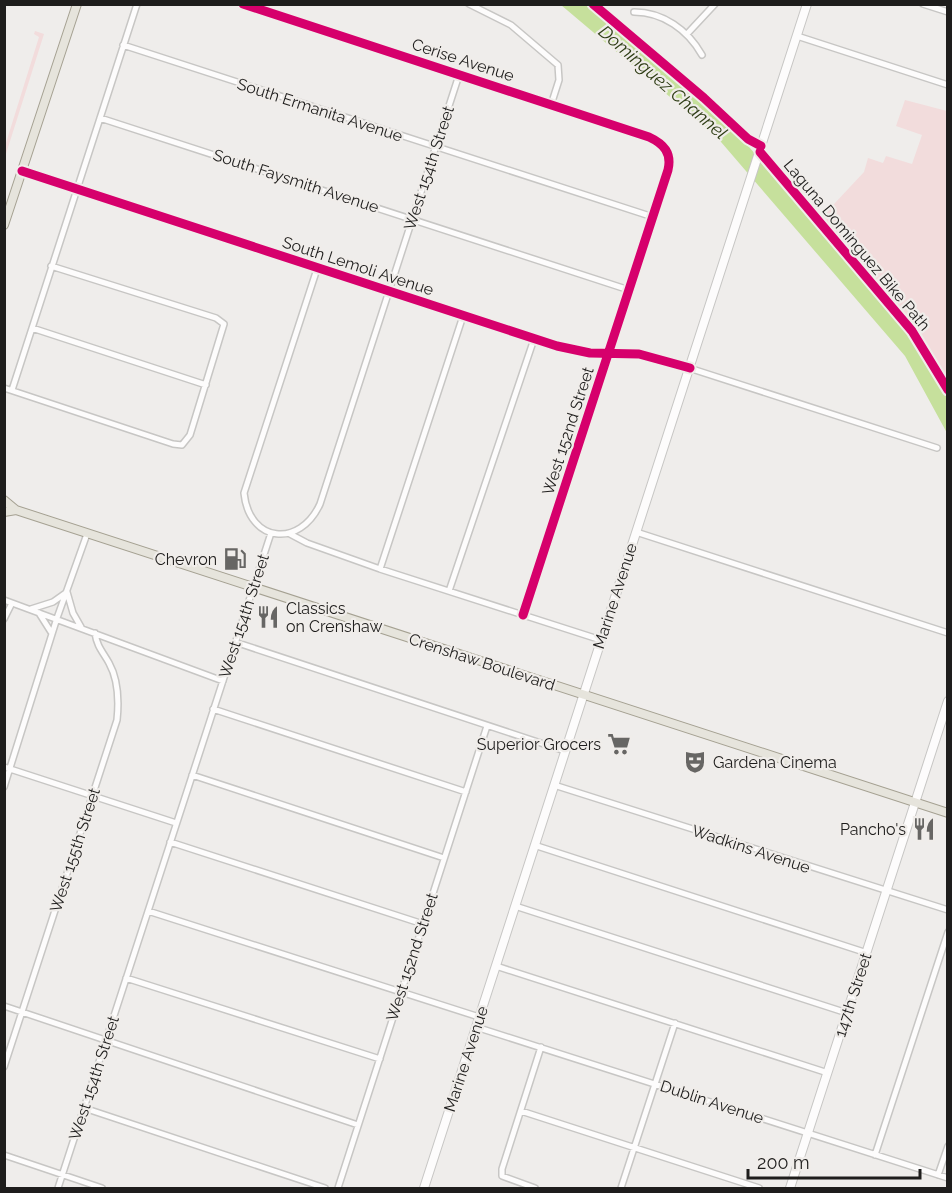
<svg xmlns="http://www.w3.org/2000/svg" width="952" height="1193" viewBox="0 0 952 1193" font-family="Raleway,sans-serif">
<rect width="100%" height="100%" fill="#efedeb"/>
<!-- green -->
<path fill="#f2dcdc" d="M35,31L44,34L5,157V146L39,37L34,34Z
M905,100L947,111V384L916,331L820,219L864,172L868,158L883,163L886,156L912,164L922,135L896,126Z"/>
<!-- water -->
<path fill="#c6e09c" d="M561,5H587L726,122L750,148L914,341L947,398V433L905,356L715,135Z"/>
<g fill="none" stroke-linecap="round" stroke-linejoin="round">
<!-- street casing -->
<g stroke="#c7c6c4" stroke-width="8">
<path id="street" d="M243,4L649,137C664,144 672,153 668,170L523,615
M469,4L511,25L558,65L559,80L551,105
M923,4L948,12
M634,12C663,12 688,30 702,55
M687,34L715,4
M797,36L948,85
M123,45L653,217
M100,118L629,290
M22,171L557,346C591,355 625,349 658,358L937,448
M317,269L244,493C249,543 300,548 320,504L459,75
M32,328L206,385
M4,388L173,444L182,445L190,435L224,324L216,318L51,266
M12,390L137,4
M636,532L948,633
M290,534L307,543L380,569L601,640
M380,569L463,316
M449,591L534,339
M4,600L223,681
M31,609L53,602L67,592L73,613L81,627
M39,613L51,632
M4,619L12,603
M235,642L565,751
M213,709L466,792
M4,767L176,823
M192,775L444,858
M554,785L948,910
M4,787L57,618L87,534
M170,842L423,924
M534,845L867,953
M515,906L847,1013
M148,911L479,1017
M496,966L828,1073
M126,978L380,1059
M4,1006L358,1125
M476,1027L948,1178
M4,1067L117,720C119,701 119,681 109,663C103,652 97,647 95,633
M84,1108L325,1188
M521,1111L759,1188
M4,1155L102,1188
M875,1155L948,932
M938,1175L948,1146
M58,1188L271,533
M338,1188L487,726
M535,1188L502,1176V1169L541,1047
M621,1188L675,1023"/>
</g>
<!-- secondary casing -->
<g stroke="#c7c6c4" stroke-width="10">
<path id="secondary" d="M424,1188L807,4
M790,1188L948,701"/>
</g>
<!-- primary casing -->
<g stroke="#a5a192" stroke-width="10">
<path id="primary" d="M4,225L77,4
M4,500L16,510
M4,512L16,510L948,813"/>
</g>
<!-- street -->
<use href="#street" stroke="#fdfcfc" stroke-width="5"/>
<!-- secondary -->
<use href="#secondary" stroke="#fdfcfc" stroke-width="8"/>
<!-- primary -->
<use href="#primary" stroke="#e6e4dc" stroke-width="8"/>
<!-- cycleway casing -->
<g stroke="#f0edea" stroke-width="13">
<path id="cycleway" d="M243,4L649,137C664,144 672,153 668,170L523,615
M593,4L704,98L748,139L761,146
M760,152L912,331L948,390
M22,171L557,346L590,353L639,354L690,368"/>
</g>
<!-- cycleway -->
<use href="#cycleway" stroke="#d6006c" stroke-width="9"/>
</g>
<!-- icons -->
<defs>
<g id="fuel-bare" transform="scale(1.8)"><path d="M-5.5-6h7V0h2V4h1.3V-2.5L3-4.5l.8-.8L6-3V5H2.5V1h-1V6h-7ZM-4.2-4.7v3.2H.2V-4.7Z" fill="#676664" stroke="#f0edea" stroke-width="2.5" paint-order="stroke"/></g>
<g id="restaurant-bare" transform="scale(1.8)"><path d="M-5-6h1v4h1v-4h1v4h1v-4h1v5L-1.5 .5V6h-2V.5L-5-1ZM5-6V6H3V1.5H1.5Q1.5-4 5-6Z" fill="#676664" stroke="#f0edea" stroke-width="2.5" paint-order="stroke"/></g>
<g id="supermarket-bare" transform="scale(1.8)"><path d="M-6-5.5h2.5l.6 2H6L4.5 2H-2.5L-4.4-4H-6ZM-1.5 3.2a1.3 1.3 0 1 0 .1 0ZM3 3.2a1.3 1.3 0 1 0 .1 0Z" fill="#676664" stroke="#f0edea" stroke-width="2.5" paint-order="stroke"/></g>
<g id="theatre-bare" transform="scale(1.8)"><path d="M-5-5.5Q0-4 5-5.5V0Q5 5 0 6Q-5 5-5 0ZM-3.3-2.5H-1v1.5H-3.3ZM1-2.5H3.3v1.5H1ZM-2.8 1Q0 5.5 2.8 1Z" fill="#676664" stroke="#f0edea" stroke-width="2.5" paint-order="stroke"/></g>
</defs>
<g fill-rule="evenodd">
<use href="#fuel-bare" x="235" y="559"/>
<use href="#restaurant-bare" x="268" y="617"/>
<use href="#supermarket-bare" x="619" y="744"/>
<use href="#theatre-bare" x="695" y="762"/>
<use href="#restaurant-bare" x="924" y="829"/>
</g>
<g text-anchor="middle" dominant-baseline="central" stroke-width="4.5" stroke-linejoin="round" paint-order="stroke">
<!-- street labels -->
<g font-size="16" fill="#1e1d1c" stroke="#f0edea">
<text transform="translate(463 60) rotate(18)">Cerise Avenue</text>
<text transform="translate(320 110) rotate(18)">South Ermanita Avenue</text>
<text transform="translate(429 168) rotate(-72)">West 154th Street</text>
<text transform="translate(296 181) rotate(18)">South Faysmith Avenue</text>
<text transform="translate(857 245) rotate(50)">Laguna Dominguez Bike Path</text>
<text transform="translate(358 266) rotate(18)">South Lemoli Avenue</text>
<text transform="translate(568 431) rotate(-72)">West 152nd Street</text>
<text transform="translate(615 596) rotate(-72)">Marine Avenue</text>
<text transform="translate(244 616) rotate(-72)">West 154th Street</text>
<text transform="translate(482 662) rotate(18)">Crenshaw Boulevard</text>
<text transform="translate(751 849) rotate(18)">Wadkins Avenue</text>
<text transform="translate(75 850) rotate(-72)">West 155th Street</text>
<text transform="translate(412 957) rotate(-72)">West 152nd Street</text>
<text transform="translate(853 995) rotate(-72)">147th Street</text>
<text transform="translate(466 1059) rotate(-72)">Marine Avenue</text>
<text transform="translate(94 1078) rotate(-72)">West 154th Street</text>
<text transform="translate(712 1102) rotate(18)">Dublin Avenue</text>
</g>
<!-- poi labels -->
<g font-size="16" fill="#1e1d1c" stroke="#f0edea" text-anchor="end">
<text x="217" y="559">Chevron</text>
<text x="286" y="608" text-anchor="start">Classics<tspan x="286" dy="18">on Crenshaw</tspan></text>
<text x="601" y="744">Superior Grocers</text>
<text x="713" y="762" text-anchor="start">Gardena Cinema</text>
<text x="906" y="829">Pancho's</text>
</g>
<!-- water labels -->
<g font-size="18" font-style="italic" fill="#2f3e16" stroke="#f0edea">
<text transform="translate(663 82) rotate(41)">Dominguez Channel</text>
</g>
</g>
<!-- border -->
<rect width="952" height="1193" fill="none" stroke="#1e1d1c" stroke-width="12"/>
<!-- scale -->
<path d="M748 1169v9h172v-9" fill="none" stroke="#1e1d1c" stroke-width="3"/>
<text x="757" y="1169" font-size="18" fill="#1e1d1c" stroke="#f0edea" stroke-width="4.5" paint-order="stroke">200 m</text>
</svg>
